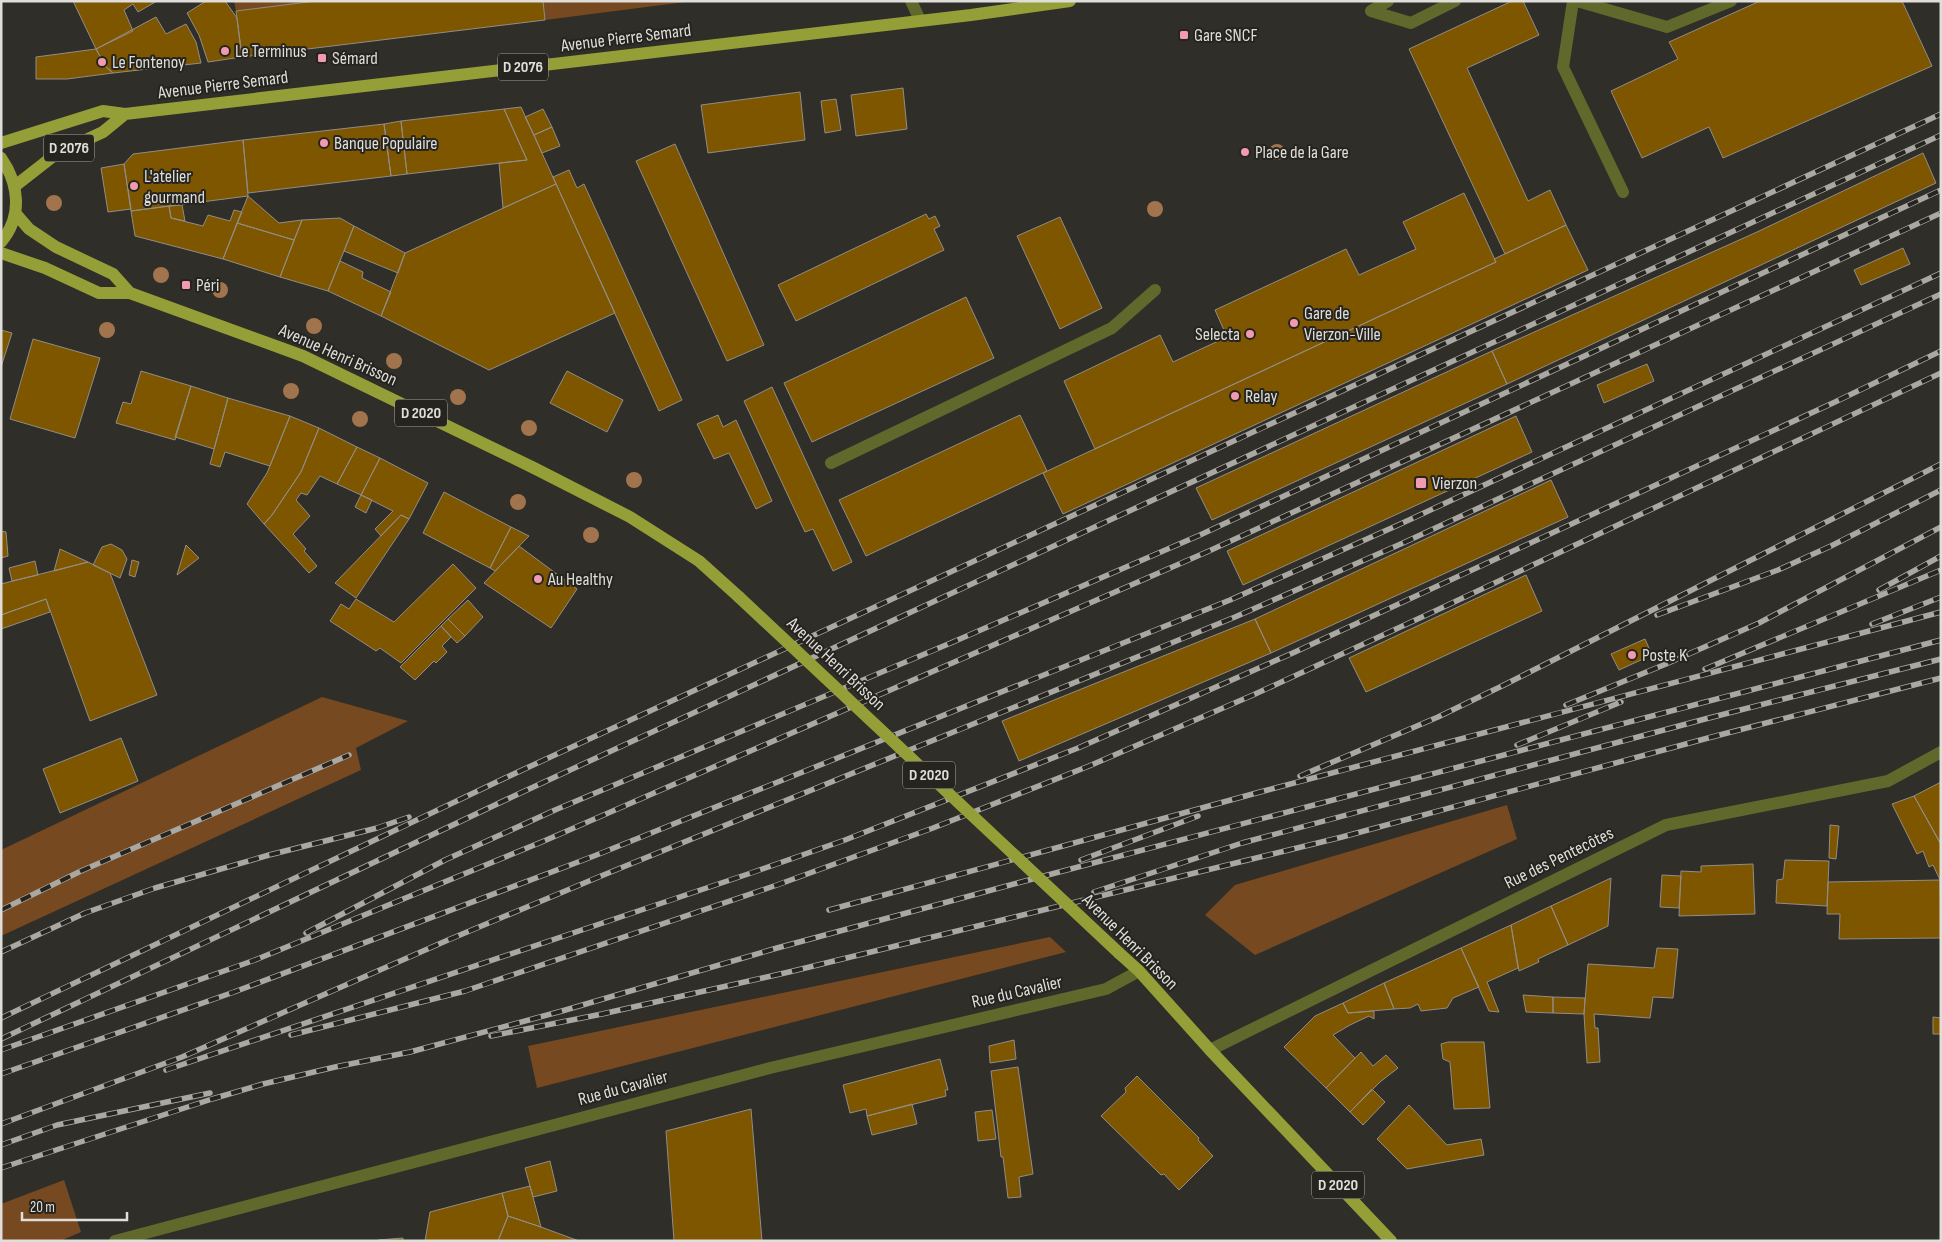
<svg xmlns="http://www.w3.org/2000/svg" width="1942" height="1242" viewBox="0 0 1942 1242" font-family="'Sofia Sans Condensed',sans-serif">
<rect width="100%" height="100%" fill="#2f2e28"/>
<!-- green -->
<path fill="#764921" d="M234,1H316L236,11Z
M543,1H693L545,20Z
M322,697L408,721L356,748L361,770L1,936V850Z
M1507,805L1517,839L1255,955L1205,915L1235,885Z
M1050,937L1066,952L537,1088L528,1046Z
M64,1180L81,1232L60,1241H1V1204Z"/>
<!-- building -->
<path fill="#7e5600" stroke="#918d86" d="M73,1H157L138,12L133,4L124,10L133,31L96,49Z
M206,1H225L237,18L242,57L208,62L199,35L187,13Z
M316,1H543L545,20L242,57L236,11Z
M1512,1H1523L1539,35L1467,68L1528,201L1550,190L1566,225L1505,254L1409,49Z
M1760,1H1902L1932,66L1723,158L1709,127L1642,158L1611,91L1678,59L1669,42Z
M156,17L166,34L186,24L196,42L201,63L113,73L106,67L96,49Z
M96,49L106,67L113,73L67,79H36V57Z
M903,88L907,129L856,136L851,95Z
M800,92L805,140L708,153L701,105Z
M836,99L841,130L825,133L821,101Z
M521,107L556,184L503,208L499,163L527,160L504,109Z
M504,109L527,160L407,174L401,121Z
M543,109L552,127L534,135L525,117Z
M401,121L407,174L391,176L384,124Z
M384,124L391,176L248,193L243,140Z
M552,127L560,146L542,153L534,135Z
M243,140L248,196L131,211L124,164L133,154Z
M675,144L764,345L727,361L636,161Z
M1923,153L1936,183L1507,384L1492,351L1757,232Z
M124,164L131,209L108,212L101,168Z
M569,170L577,188L584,184L682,400L659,411L553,177Z
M556,184L615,313L489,370L381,316L405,253Z
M1464,193L1496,262L1095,449L1064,381L1160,335L1173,362L1227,337L1215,310L1346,249L1359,275L1416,249L1403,222Z
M248,196L279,223L302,220L294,240L237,223Z
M182,205L185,221L171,218L169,206Z
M169,206L171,218L203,226L208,215L230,221L234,210L242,212L223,259L135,236L131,211Z
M926,214L929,219L935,216L940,226L934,229L944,250L796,321L778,285Z
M1060,217L1102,308L1060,329L1017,236Z
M340,218L354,226L328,291L280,277L302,220Z
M237,223L294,240L280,277L223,259Z
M1566,225L1588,270L1063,514L1043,473L1496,262L1494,259Z
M354,226L405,253L398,273L344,251Z
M1903,248L1910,264L1861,285L1854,270Z
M340,261L363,272L362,278L391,292L381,316L328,291Z
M966,297L994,358L812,442L784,383Z
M1,330L12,333L1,367Z
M33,339L100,358L75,438L10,419Z
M1492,351L1507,384L1212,520L1196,488Z
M1647,364L1654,381L1604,403L1597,385Z
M141,371L191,386L175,440L116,423L123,402L131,404Z
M567,371L623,400L607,432L550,403Z
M191,386L228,398L214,449L175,437Z
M772,387L852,562L833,571L813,529L805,532L744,401Z
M228,398L290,416L270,466L225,452L220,467L210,464Z
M718,415L723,427L736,420L772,501L756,509L729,453L714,459L697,424Z
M1020,415L1047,471L866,556L839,500Z
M290,416L319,428L301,472L272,515L264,524L247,504L267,473Z
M1516,416L1532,452L1243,585L1227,551Z
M319,428L357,447L337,484L320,476L307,495L301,493L296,500L310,516L293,534L306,549L304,551L317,566L309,573L264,524L272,515L301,472Z
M357,447L380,458L361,495L337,484Z
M380,458L428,483L409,519L401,515L381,536L375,529L393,511L361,495Z
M1551,480L1568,517L1271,653L1255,619Z
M444,492L511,527L490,568L423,533Z
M361,495L372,500L366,513L355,507Z
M401,515L409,519L356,598L335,583Z
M511,527L529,536L495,571L490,568Z
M1,531L6,532L8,556L1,558Z
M111,544L122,550L127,559L120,578L93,565L102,547Z
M186,545L199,558L177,575Z
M519,546L577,589L551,628L484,583Z
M60,549L88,562L54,571Z
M132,560L139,562L135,577L129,575Z
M35,561L38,575L12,581L9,568Z
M88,562L110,573L157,695L90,721L46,599L1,615V584Z
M453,564L476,588L401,663L380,648L376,651L330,621L341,604L349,609L356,599L394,622Z
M1526,575L1542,611L1366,692L1349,658Z
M46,599L50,612L1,629V615Z
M468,600L483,617L465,636L448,619Z
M448,619L465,636L457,643L441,626Z
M1255,619L1271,653L1019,761L1002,721Z
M441,626L451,637L442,646L447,652L436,663L434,661L415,680L400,667Z
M1645,639L1652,655L1619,670L1611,654Z
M121,738L138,781L60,813L43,769Z
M1941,782V843H1940L1914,796Z
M1914,796L1941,844V882L1933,865L1929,867L1923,851L1917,854L1892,804Z
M1830,825L1839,826L1836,859L1829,858Z
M1785,860L1829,861L1827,906L1776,903L1777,880L1783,879Z
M1753,864L1755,914L1679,916L1681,871L1701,872V866Z
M1662,875L1681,876L1679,908L1660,907Z
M1611,878L1608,926L1568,945L1551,906Z
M1940,880L1941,938L1839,939L1840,914H1827L1828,882Z
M1551,906L1568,945L1538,959L1539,962L1519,971L1511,925Z
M1511,925L1518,968L1487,982L1499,1012L1489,1011L1461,948Z
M1461,948L1479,987L1453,998L1447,1008L1421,1011L1418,1004L1410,1008L1394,1009L1384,983Z
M1657,948L1678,949L1673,998L1653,997L1650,1018L1594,1014L1595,1028H1598L1600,1062L1587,1063L1584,1014L1588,964L1654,968Z
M1384,983L1394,1009L1348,1013L1343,1003Z
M1523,995L1553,997V1013L1526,1012Z
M1553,997L1585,998L1584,1014L1553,1013Z
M1343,1003L1348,1013L1374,1011V1019L1369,1016L1350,1025L1333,1035L1355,1058L1326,1088L1284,1047L1315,1016Z
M1933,1017L1941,1018V1034H1933Z
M1014,1040L1016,1059L990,1063L989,1046Z
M1448,1042H1484L1490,1108L1454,1109L1450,1062L1443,1059L1441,1044Z
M1361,1052L1373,1066L1386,1055L1398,1068L1380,1082L1350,1112L1326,1088Z
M940,1059L948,1090H945L946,1096L867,1116L866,1109L850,1113L843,1085Z
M1018,1067L1033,1174L1019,1177L1021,1197L1008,1198L1003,1157H1001L991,1071Z
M1137,1076L1199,1138L1198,1140L1213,1156L1179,1190L1164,1174L1161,1175L1101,1116L1126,1092L1125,1088Z
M1372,1089L1385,1102L1363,1125L1350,1112Z
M912,1104L917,1124L872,1135L867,1116Z
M1409,1105L1447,1145L1481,1139L1484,1155L1407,1169L1377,1139Z
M751,1109L762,1241H674L666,1131Z
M992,1110L996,1139L978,1141L975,1112Z
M550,1161L557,1191L533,1197L525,1168Z
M530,1186L533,1197L541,1227L508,1216L502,1193Z
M502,1193L508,1216L498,1241H425L430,1212Z
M508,1216L541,1227L579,1241H498Z
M403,1238V1241H378V1240Z"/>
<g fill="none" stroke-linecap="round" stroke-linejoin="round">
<!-- minor -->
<path stroke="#61682b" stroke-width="12" d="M911,1L920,20
M1573,1L1563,67L1623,192
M1577,1L1667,27L1731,1
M1371,11L1411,23L1455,1
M1371,11L1388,1
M831,463L1112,328L1155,290
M1210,1050L1666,825L1888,781L1941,752
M115,1241L770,1068L1106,989L1139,971"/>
<!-- major -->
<path stroke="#949f37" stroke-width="12" d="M1,143L103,111L125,114L971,15L1070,1
M1,158C19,184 23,216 1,242
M15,186L56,154L103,132L125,114
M16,214L29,229L56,247L113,274L130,293
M1,253L45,268L99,293H130L303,356L534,468L630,517L699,561L739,597
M1119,953L1139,971L1210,1050L1391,1241"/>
<!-- rail casing -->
<g stroke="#a9a8a3" stroke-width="5.5">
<path id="rail" d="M1879,590L1941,556
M1657,615L1778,570L1831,546L1941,490
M1872,624L1941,597
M1705,669L1941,570
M1566,705L1666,664L1759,623L1941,527
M1517,745L1621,702
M1300,776L1438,717L1504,685L1941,464
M1081,860L1198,816
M1094,892L1242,843L1705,719L1941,659
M1,910L81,871L349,755
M829,910L1260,792L1941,612
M306,933L445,860L555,810L953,642L1200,535L1941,190
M1,952L85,913L155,888L269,855L377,828L409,817
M1,1018L505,778L1941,114
M291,1035L465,991L777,885L933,828L1089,766L1253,695L1435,611L1941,373
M491,1036L602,1014L789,972L1342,837L1708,738L1941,678
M1,1039L514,796L1941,135
M1,1050L255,960L544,841L1209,551L1941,213
M166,1070L751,873L845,840L1078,748L1295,652L1835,402L1941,351
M1,1074L234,992L594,856L1230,600L1396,526L1941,273
M1,1124L182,1057L448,940L601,876L1235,617L1403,543L1941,294
M1,1145L57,1125L210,1093
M1,1168L212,1099L263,1084L335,1067L410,1052L562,1011L777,948L1025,881L1941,640"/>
</g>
<!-- rail -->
<use href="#rail" stroke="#26241e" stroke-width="4" stroke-dasharray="11" stroke-linecap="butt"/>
<!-- major-bridge -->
<path stroke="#949f37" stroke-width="12" d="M739,597L1119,953"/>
</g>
<!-- trees -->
<g fill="#a1744d">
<circle cx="1277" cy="152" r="8"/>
<circle cx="54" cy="203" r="8"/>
<circle cx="1155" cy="209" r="8"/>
<circle cx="161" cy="275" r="8"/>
<circle cx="220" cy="290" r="8"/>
<circle cx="314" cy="326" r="8"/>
<circle cx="107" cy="330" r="8"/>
<circle cx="394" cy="361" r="8"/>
<circle cx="291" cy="391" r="8"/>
<circle cx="458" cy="397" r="8"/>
<circle cx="360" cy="419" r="8"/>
<circle cx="529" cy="428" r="8"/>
<circle cx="634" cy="480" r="8"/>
<circle cx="518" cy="502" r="8"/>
<circle cx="591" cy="535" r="8"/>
</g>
<!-- markers -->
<g fill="#f29ab0" stroke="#26241e" stroke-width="2">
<rect x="1179" y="30" width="10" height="10" rx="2.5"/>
<circle cx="225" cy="51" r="5"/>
<rect x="317" y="53" width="10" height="10" rx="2.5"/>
<circle cx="102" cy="62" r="5"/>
<circle cx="324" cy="143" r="5"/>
<circle cx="1245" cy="152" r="5"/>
<circle cx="134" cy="186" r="5"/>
<rect x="181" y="280" width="10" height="10" rx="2.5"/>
<circle cx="1294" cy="323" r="5"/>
<circle cx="1250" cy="334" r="5"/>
<circle cx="1235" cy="396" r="5"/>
<rect x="1415" y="477" width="12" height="12" rx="2.5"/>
<circle cx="538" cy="579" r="5"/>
<circle cx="1632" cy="655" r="5"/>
</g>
<g text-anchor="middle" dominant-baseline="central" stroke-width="4" stroke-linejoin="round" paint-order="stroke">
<!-- shield labels -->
<g fill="#26241e" stroke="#a8a6a2" stroke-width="1">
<rect x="498" y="53.5" width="50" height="27" rx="4"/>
<rect x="44" y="134.5" width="50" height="27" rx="4"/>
<rect x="395" y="399.5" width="52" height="27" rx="4"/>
<rect x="903" y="761.5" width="52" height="27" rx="4"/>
<rect x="1312" y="1171.5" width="52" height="27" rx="4"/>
</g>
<g font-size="16" font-weight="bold" fill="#dfdeda">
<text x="523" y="67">D 2076</text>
<text x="69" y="148">D 2076</text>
<text x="421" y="413">D 2020</text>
<text x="929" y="775">D 2020</text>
<text x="1338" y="1185">D 2020</text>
</g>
<!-- poi labels -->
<g font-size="18" fill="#dfdeda" stroke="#26241e" text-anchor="start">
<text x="1194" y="35">Gare SNCF</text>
<text x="235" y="51">Le Terminus</text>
<text x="332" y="58">Sémard</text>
<text x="112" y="62">Le Fontenoy</text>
<text x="334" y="143">Banque Populaire</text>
<text x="1255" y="152">Place de la Gare</text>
<text x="144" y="176">L'atelier<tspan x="144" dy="21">gourmand</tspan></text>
<text x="196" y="285">Péri</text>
<text x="1304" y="313">Gare de<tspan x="1304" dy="21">Vierzon-Ville</tspan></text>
<text x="1240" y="334" text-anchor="end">Selecta</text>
<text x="1245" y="396">Relay</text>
<text x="1432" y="483">Vierzon</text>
<text x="548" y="579">Au Healthy</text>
<text x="1642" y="655">Poste K</text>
</g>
<!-- street labels -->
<g font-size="18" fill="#dfdeda" stroke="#26241e">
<text transform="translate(626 38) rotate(-7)">Avenue Pierre Semard</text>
<text transform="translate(223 85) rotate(-7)">Avenue Pierre Semard</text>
<text transform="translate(338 355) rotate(24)">Avenue Henri Brisson</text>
<text transform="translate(836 664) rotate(43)">Avenue Henri Brisson</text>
<text transform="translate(1559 858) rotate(-26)">Rue des Pentecôtes</text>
<text transform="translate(1130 942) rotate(45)">Avenue Henri Brisson</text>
<text transform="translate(1017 992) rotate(-13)">Rue du Cavalier</text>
<text transform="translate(623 1088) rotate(-15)">Rue du Cavalier</text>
</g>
</g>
<!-- border -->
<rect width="1942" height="1242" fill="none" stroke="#dfdeda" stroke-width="5"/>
<!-- scale -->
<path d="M22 1212v8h105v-8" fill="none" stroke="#dfdeda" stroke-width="2.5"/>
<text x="30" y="1212" font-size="15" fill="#dfdeda" stroke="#26241e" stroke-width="4" paint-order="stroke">20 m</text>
</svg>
